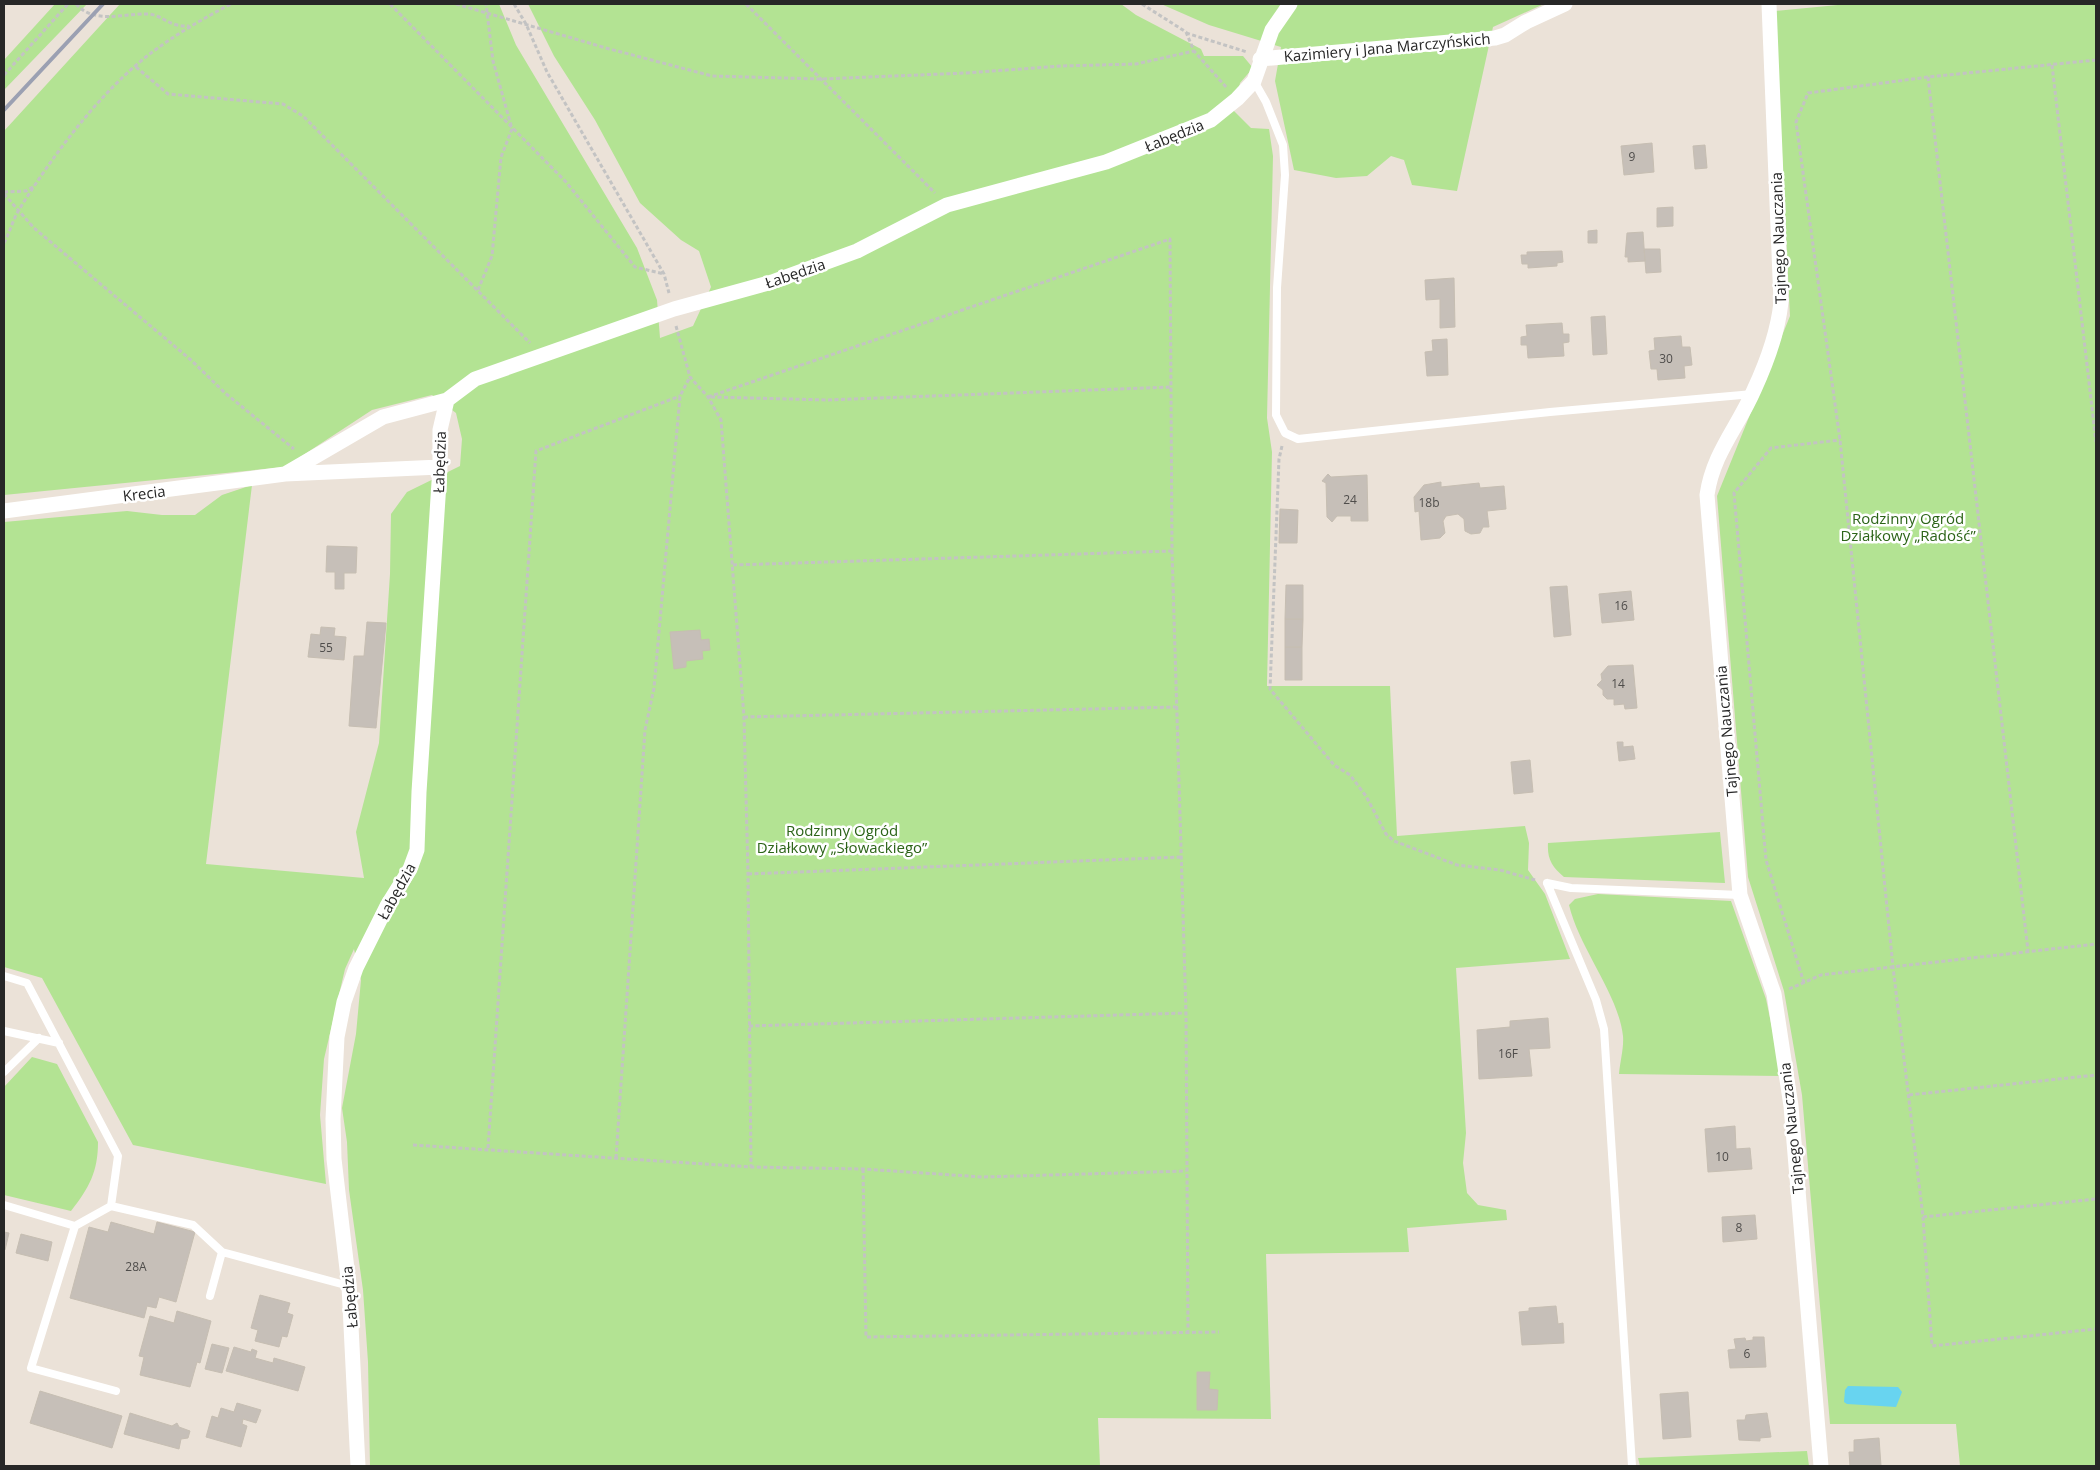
<svg xmlns="http://www.w3.org/2000/svg" width="2100" height="1470" viewBox="0 0 2100 1470" font-family="'Open Sans',sans-serif">
<rect width="100%" height="100%" fill="#ebe2d8"/>
<!-- green -->
<path fill="#b3e393" d="M55,4H87L4,90V60Z
M120,4H499L516,45L637,248L657,300L660,338L693,326L711,287L699,251L681,240L640,203L595,120L554,56L528,4H1121L1136,15L1201,49L1204,56H1243L1253,68L1240,83L1234,111L1251,128L1269,129L1273,156L1267,418L1272,452L1267,686H1390L1397,836L1525,826L1529,843L1528,870L1545,894L1570,959L1456,968L1466,1133L1463,1163L1467,1193L1478,1205L1506,1210L1507,1220L1407,1228L1409,1252L1266,1254L1271,1419L1098,1418L1100,1466H370L368,1362L363,1290L349,1190L347,1142L342,1108L356,1034L361,980L354,949L345,969L324,1059L320,1115L326,1184L133,1145L42,978L4,967V522L127,511L162,515H195L222,495L252,485L206,864L364,878L356,832L379,743L390,574L391,514L407,492L460,466L462,439L456,413L432,395L372,410L285,467L4,495V131Z
M1161,4H1544L1493,27L1457,191L1412,185L1404,160L1391,156L1367,176L1336,178L1294,170L1275,81L1281,47L1209,25Z
M1848,4H2096V1466H1960L1956,1424H1830L1802,1095L1784,991L1748,877L1717,496L1790,316L1775,11Z
M1720,832L1725,883L1564,877C1552,867 1547,859 1548,843Z
M1598,894L1731,901L1766,999L1782,1076L1619,1074C1620,1062 1624,1048 1623,1036C1618,993 1580,950 1569,905L1575,899Z
M32,1057L57,1064L98,1142C98,1172 89,1188 71,1211L4,1195V1087Z
M1807,1451L1809,1466H1640L1638,1458Z"/>
<!-- water -->
<path fill="#68d4f0" d="M1848,1386L1898,1387L1902,1392L1896,1407L1847,1404L1844,1402L1845,1390Z"/>
<!-- building -->
<path fill="#c6bfb8" stroke="#c6beb2" d="M1652,143L1654,172L1624,175L1621,146Z
M1705,145L1707,168L1695,169L1693,146Z
M1673,207V226L1657,227V208Z
M1597,230V243H1588V231Z
M1643,232L1645,261L1628,262V257H1625L1627,233Z
M1644,249H1660L1661,272L1646,273Z
M1562,251L1563,262L1557,263V266L1528,268V264H1522L1521,255H1527V252Z
M1454,278L1455,327L1440,328V299L1426,300L1425,280Z
M1605,316L1607,354L1593,355L1591,317Z
M1562,323L1563,334H1569V342L1563,343L1564,356L1528,358L1527,345H1521V337L1527,336L1526,325Z
M1681,336L1682,347H1690L1692,365L1684,366L1685,378L1658,380L1657,369H1651L1649,351L1655,350L1654,338Z
M1447,339L1448,375L1427,376L1425,352L1433,351L1432,340Z
M1328,474L1331,477L1367,475L1368,521H1351V516H1337L1332,522L1327,517L1326,483L1322,481Z
M1441,482V487L1479,483L1480,488L1504,486L1506,509L1487,511L1489,527H1483L1480,533L1471,534L1465,531L1464,519L1458,514L1446,516L1443,521L1445,533L1440,538L1421,540L1419,511L1415,512L1414,497L1424,485Z
M1280,509L1298,510L1297,543H1279Z
M327,546L357,547L356,573H344V589H335V572H326Z
M1286,585H1303V619H1285Z
M1567,586L1571,635L1554,637L1550,587Z
M1631,591L1634,620L1602,623L1599,594Z
M1285,619H1303L1302,647H1285Z
M367,622L386,623L376,728L349,726L354,656H364Z
M321,627L335,628L334,636L346,637L344,660L308,657L311,634L320,635Z
M700,630L701,640L709,639L710,650L702,651L703,659L686,661V667L674,669L670,632Z
M1285,647H1302V680H1285Z
M1633,665L1637,708L1625,709L1624,704L1614,705V699H1607L1603,695V690L1597,685L1602,680L1601,674L1608,666Z
M1617,742H1623V747L1633,746L1635,759L1619,761Z
M1530,760L1533,792L1514,794L1511,762Z
M1548,1018L1550,1048L1529,1049L1532,1076L1479,1079L1477,1030L1510,1027V1021Z
M1735,1126L1736,1149L1750,1148L1752,1169L1708,1172L1705,1129Z
M1755,1215L1757,1239L1723,1242L1722,1217Z
M111,1222L154,1234L157,1222L195,1232L176,1302L159,1297L156,1308L147,1306L144,1318L70,1298L89,1227L108,1232Z
M4,1232L9,1233L5,1250H4Z
M21,1234L52,1242L48,1261L16,1253Z
M260,1295L290,1303L287,1313L293,1315L287,1337L282,1336L279,1347L255,1341L258,1330L251,1328Z
M1556,1306L1558,1324L1563,1323L1564,1343L1522,1345L1519,1312L1529,1311V1308Z
M177,1311L211,1321L200,1363L197,1362L190,1387L140,1375L144,1357L139,1356L150,1316L174,1323Z
M1753,1337H1764L1766,1367L1730,1368L1728,1350L1736,1349L1734,1339L1745,1338L1746,1341L1753,1340Z
M212,1344L229,1348L222,1373L205,1369Z
M234,1347L251,1352L252,1349L257,1351L255,1358L273,1363L274,1358L305,1367L298,1391L226,1371Z
M1197,1372H1210L1209,1389L1218,1390L1217,1410H1197Z
M40,1391L122,1416L112,1448L30,1423Z
M1688,1392L1691,1437L1663,1439L1660,1394Z
M237,1403L261,1410L256,1423L243,1419L242,1424L247,1426L241,1447L206,1437L212,1416L218,1418L221,1408L234,1412Z
M130,1413L172,1426L177,1423L179,1427L190,1431L188,1438L181,1439L179,1449L124,1434Z
M1767,1413L1771,1437L1760,1438V1441L1739,1440L1737,1420H1745L1746,1415Z
M1879,1438L1881,1466H1850L1849,1452H1854V1440Z"/>
<g fill="none" stroke-linecap="round" stroke-linejoin="round">
<!-- path -->
<path stroke="#c3c3c3" stroke-width="3" stroke-dasharray="4 2.5" stroke-linecap="butt" d="M76,4C95,25 124,13 148,14C163,15 168,27 189,26
M390,4L566,182L635,267L664,274
M456,4L606,48L712,76L821,79L966,73L1061,66L1136,64L1194,51
M514,4L526,24L547,72L664,274L669,293
M746,4L935,193
M1142,4L1186,32L1194,51L1227,88
M1186,33L1247,52
M2096,60L1928,77L1808,93L1796,122L1840,440L1893,967L1923,1217L1932,1346L2096,1329
M2052,65L2096,442
M136,67L168,94L283,104L303,116L530,343
M4,75L68,4
M1928,77L2028,951
M4,192L26,191L35,186
M4,194L34,228L191,360L225,393L294,449
M4,243C10,232 13,219 20,208C54,154 97,96 147,56C173,36 202,19 231,4
M478,290L492,256L501,157L512,129L493,61L486,4
M676,326L690,377L708,397L721,420L744,717L748,874L751,1167
M708,397L1170,239L1172,551L1186,1013L1188,1332
M711,397L827,400L1170,387
M1282,446L1279,459L1270,689L1334,765L1350,775L1366,796L1386,834L1394,841L1457,865L1500,870L1535,880
M733,565L1172,551
M744,717L1177,707
M748,874L1181,857
M1804,983L1766,860L1734,493L1771,448L1840,440
M1789,989L1821,975L2096,944
M749,1026L1186,1013
M1909,1095L2096,1075
M413,1145L751,1167L863,1169L983,1177L1186,1171
M488,1148L536,451L680,396
M616,1158L645,730L654,688L680,396L690,377
M863,1169L866,1337L1219,1332
M1923,1217L2096,1199"/>
<!-- service -->
<path stroke="#fff" stroke-width="8" d="M1254,81L1266,102L1283,145L1285,175L1277,288L1276,415L1285,433L1298,439L1550,412L1753,394
M1547,883L1596,1000L1604,1029L1632,1466
M1547,883L1571,888L1740,895
M4,976L27,983L118,1156L111,1206L193,1225L222,1252
M4,1031L59,1043
M4,1072L39,1038
M4,1205L75,1226L111,1206
M75,1226L31,1368L116,1391
M210,1296L222,1252L349,1286"/>
<!-- minor -->
<path stroke="#fff" stroke-width="15" d="M1769,4L1781,302C1778,332 1767,362 1754,390C1738,427 1713,453 1707,495L1740,895L1774,994L1791,1106L1821,1466
M1260,59L1495,38L1505,35L1526,22L1565,4
M440,467L285,474L383,417L447,400
M4,511L285,474
M358,1466L349,1286L334,1159L333,1119L337,1037L344,1002L356,968L387,906L410,869L417,850L419,792L440,467V430L447,400L475,379L674,309L772,282L857,251L947,205L1106,162L1211,120L1237,99L1254,81L1272,30L1290,4"/>
<!-- rail -->
<path stroke="#9ba0b2" stroke-width="4" d="M4,110L103,4"/>
</g>
<g text-anchor="middle" dominant-baseline="central" stroke-width="5" stroke-linejoin="round" paint-order="stroke">
<!-- number labels -->
<g font-size="12" fill="#4f4d4b">
<text x="1632" y="156">9</text>
<text x="1666" y="358">30</text>
<text x="1350" y="499">24</text>
<text x="1429" y="502">18b</text>
<text x="1621" y="605">16</text>
<text x="326" y="647">55</text>
<text x="1618" y="683">14</text>
<text x="1508" y="1053">16F</text>
<text x="1722" y="1156">10</text>
<text x="1739" y="1227">8</text>
<text x="136" y="1266">28A</text>
<text x="1747" y="1353">6</text>
</g>
<!-- street labels -->
<g font-size="15" fill="#272727" stroke="#fff">
<text transform="translate(1387 47) rotate(-5)">Kazimiery i Jana Marczyńskich</text>
<text transform="translate(1174 135) rotate(-22)">Łabędzia</text>
<text transform="translate(1778 238) rotate(-92)">Tajnego Nauczania</text>
<text transform="translate(795 273) rotate(-19)">Łabędzia</text>
<text transform="translate(439 462) rotate(-88)">Łabędzia</text>
<text transform="translate(144 493) rotate(-7)">Krecia</text>
<text transform="translate(1726 731) rotate(-95)">Tajnego Nauczania</text>
<text transform="translate(396 891) rotate(-61)">Łabędzia</text>
<text transform="translate(1791 1128) rotate(-96)">Tajnego Nauczania</text>
<text transform="translate(349 1297) rotate(-95)">Łabędzia</text>
</g>
<!-- park labels -->
<g font-size="15" fill="#2c6418" stroke="#fff">
<text x="1908" y="518">Rodzinny Ogród<tspan x="1908" dy="17">Działkowy „Radość”</tspan></text>
<text x="842" y="830">Rodzinny Ogród<tspan x="842" dy="17">Działkowy „Słowackiego”</tspan></text>
</g>
</g>
<!-- border -->
<rect width="2100" height="1470" fill="none" stroke="#272727" stroke-width="10"/>
</svg>
